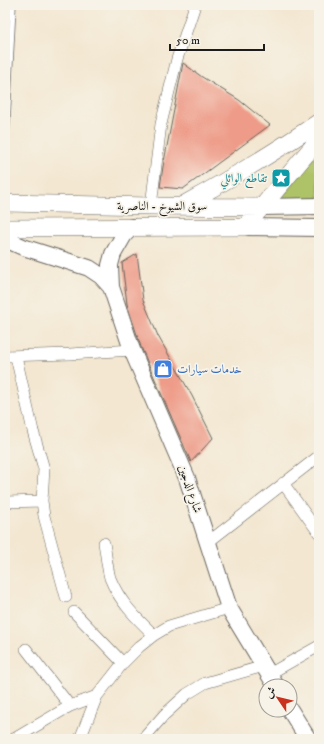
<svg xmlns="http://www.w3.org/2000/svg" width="324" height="744" viewBox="0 0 324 744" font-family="'IM FELL DW Pica',Amiri,serif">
<rect width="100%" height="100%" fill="#f7f3e8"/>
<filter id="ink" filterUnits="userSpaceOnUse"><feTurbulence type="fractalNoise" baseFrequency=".025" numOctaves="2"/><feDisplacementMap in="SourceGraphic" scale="8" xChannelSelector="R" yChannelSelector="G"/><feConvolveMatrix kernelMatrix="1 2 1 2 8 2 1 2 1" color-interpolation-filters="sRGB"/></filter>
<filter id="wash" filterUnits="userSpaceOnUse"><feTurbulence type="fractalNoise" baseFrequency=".012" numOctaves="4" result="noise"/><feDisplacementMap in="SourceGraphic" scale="16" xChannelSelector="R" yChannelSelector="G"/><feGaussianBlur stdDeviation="0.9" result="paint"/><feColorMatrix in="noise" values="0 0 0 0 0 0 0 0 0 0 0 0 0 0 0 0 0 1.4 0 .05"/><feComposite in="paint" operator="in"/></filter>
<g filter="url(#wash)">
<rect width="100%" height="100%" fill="#f3e7d1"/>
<!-- green -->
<path fill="#aec267" stroke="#656f42" d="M319,150V201L284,200L282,197Z"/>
<g id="blocks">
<!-- building -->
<path fill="#ee9c89" d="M183,63L202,77L239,100L270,125L183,189L160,187L163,167Z
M137,254L143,300L158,336L192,396L213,438L191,462L141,347L127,304L122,263Z"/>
</g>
</g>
<g filter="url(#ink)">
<use href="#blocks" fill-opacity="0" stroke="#67635b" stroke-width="1"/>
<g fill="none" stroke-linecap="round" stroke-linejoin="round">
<!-- lane casing -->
<g stroke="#67635b" stroke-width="7">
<path id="lane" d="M5,16L12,17
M5,160L13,5"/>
</g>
<!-- street casing -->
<g stroke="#67635b" stroke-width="12">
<path id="street" d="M151,206L161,124L177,59L195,5
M5,356L70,354L132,350
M16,357L33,431L44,469L42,501L44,516L66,597
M283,483L319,533
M5,502L42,501
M104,543C106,554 107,567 110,578C119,601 136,618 154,635
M207,543L319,456
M74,612L123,663
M26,649L70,706
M269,674L319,646
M14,739L70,706L97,696
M80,739L97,696L123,663L139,647L154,635L169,626L229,608
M143,739L164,715L187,694L205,683L264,666"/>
</g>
<!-- secondary casing -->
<g stroke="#67635b" stroke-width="18">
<path id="secondary" d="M263,207L319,206
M132,227L124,235L113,254L110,265L111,287L132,350L187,478L229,608L276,686
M245,227L319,228
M5,239L23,247L89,268L101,276L111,287
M290,710L308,739"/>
</g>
<!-- primary casing -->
<g stroke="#67635b" stroke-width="18">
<path id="primary" d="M5,203L151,206L263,207
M183,205C230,179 275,152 319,122
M5,228L245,227L319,139"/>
</g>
<!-- lane -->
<use href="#lane" stroke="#fff" stroke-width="5.5"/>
<!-- street -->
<use href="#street" stroke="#fff" stroke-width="11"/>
<!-- secondary -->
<use href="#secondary" stroke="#fff" stroke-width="16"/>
<!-- primary -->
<use href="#primary" stroke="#fff" stroke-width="17"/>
</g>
</g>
<!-- icons -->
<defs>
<g id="sight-square" transform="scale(1)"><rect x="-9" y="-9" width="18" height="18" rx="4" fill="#0f9aa8" stroke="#f7f3e8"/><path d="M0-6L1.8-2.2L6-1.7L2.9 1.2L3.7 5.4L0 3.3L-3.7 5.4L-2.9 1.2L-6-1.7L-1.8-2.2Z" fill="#fff"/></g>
<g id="shop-square" transform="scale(1)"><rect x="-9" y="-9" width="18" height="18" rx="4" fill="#3f7fe0" stroke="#f7f3e8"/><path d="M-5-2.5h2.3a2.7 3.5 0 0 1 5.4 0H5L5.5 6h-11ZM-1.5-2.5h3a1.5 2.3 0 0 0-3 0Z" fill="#fff"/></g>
</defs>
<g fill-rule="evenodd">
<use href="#sight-square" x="281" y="178"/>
<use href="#shop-square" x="163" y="369"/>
</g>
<g text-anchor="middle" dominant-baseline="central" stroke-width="3.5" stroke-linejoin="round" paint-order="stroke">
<!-- culture labels -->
<g font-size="12" fill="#0d838f" stroke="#f7f3e8" text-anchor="end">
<text x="267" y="178">تقاطع الوائلي</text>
</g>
<!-- street labels -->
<g font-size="12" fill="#1c1c1c" stroke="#f7f3e8">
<text x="162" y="206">سوق الشيوخ - الناصرية</text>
<text transform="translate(190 489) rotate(71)">شارع الدجين</text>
</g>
<!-- shop labels -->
<g font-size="12" fill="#366cbe" stroke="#f7f3e8" text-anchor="start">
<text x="177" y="369">خدمات سيارات</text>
</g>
</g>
<!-- margin -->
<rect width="324" height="744" fill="none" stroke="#f7f3e8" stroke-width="20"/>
<!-- north arrow -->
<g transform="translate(278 698) rotate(305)"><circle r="19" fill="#f7f3e8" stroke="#9f9d96"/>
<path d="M0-3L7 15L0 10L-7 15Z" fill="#c8321e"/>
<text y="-6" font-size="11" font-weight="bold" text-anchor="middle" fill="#1c1c1c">ش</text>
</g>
<!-- scale -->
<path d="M170 44v6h94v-6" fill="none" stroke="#1c1c1c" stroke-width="2"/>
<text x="176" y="44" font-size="12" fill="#1c1c1c" stroke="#f7f3e8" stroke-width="3" paint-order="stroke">50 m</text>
</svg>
